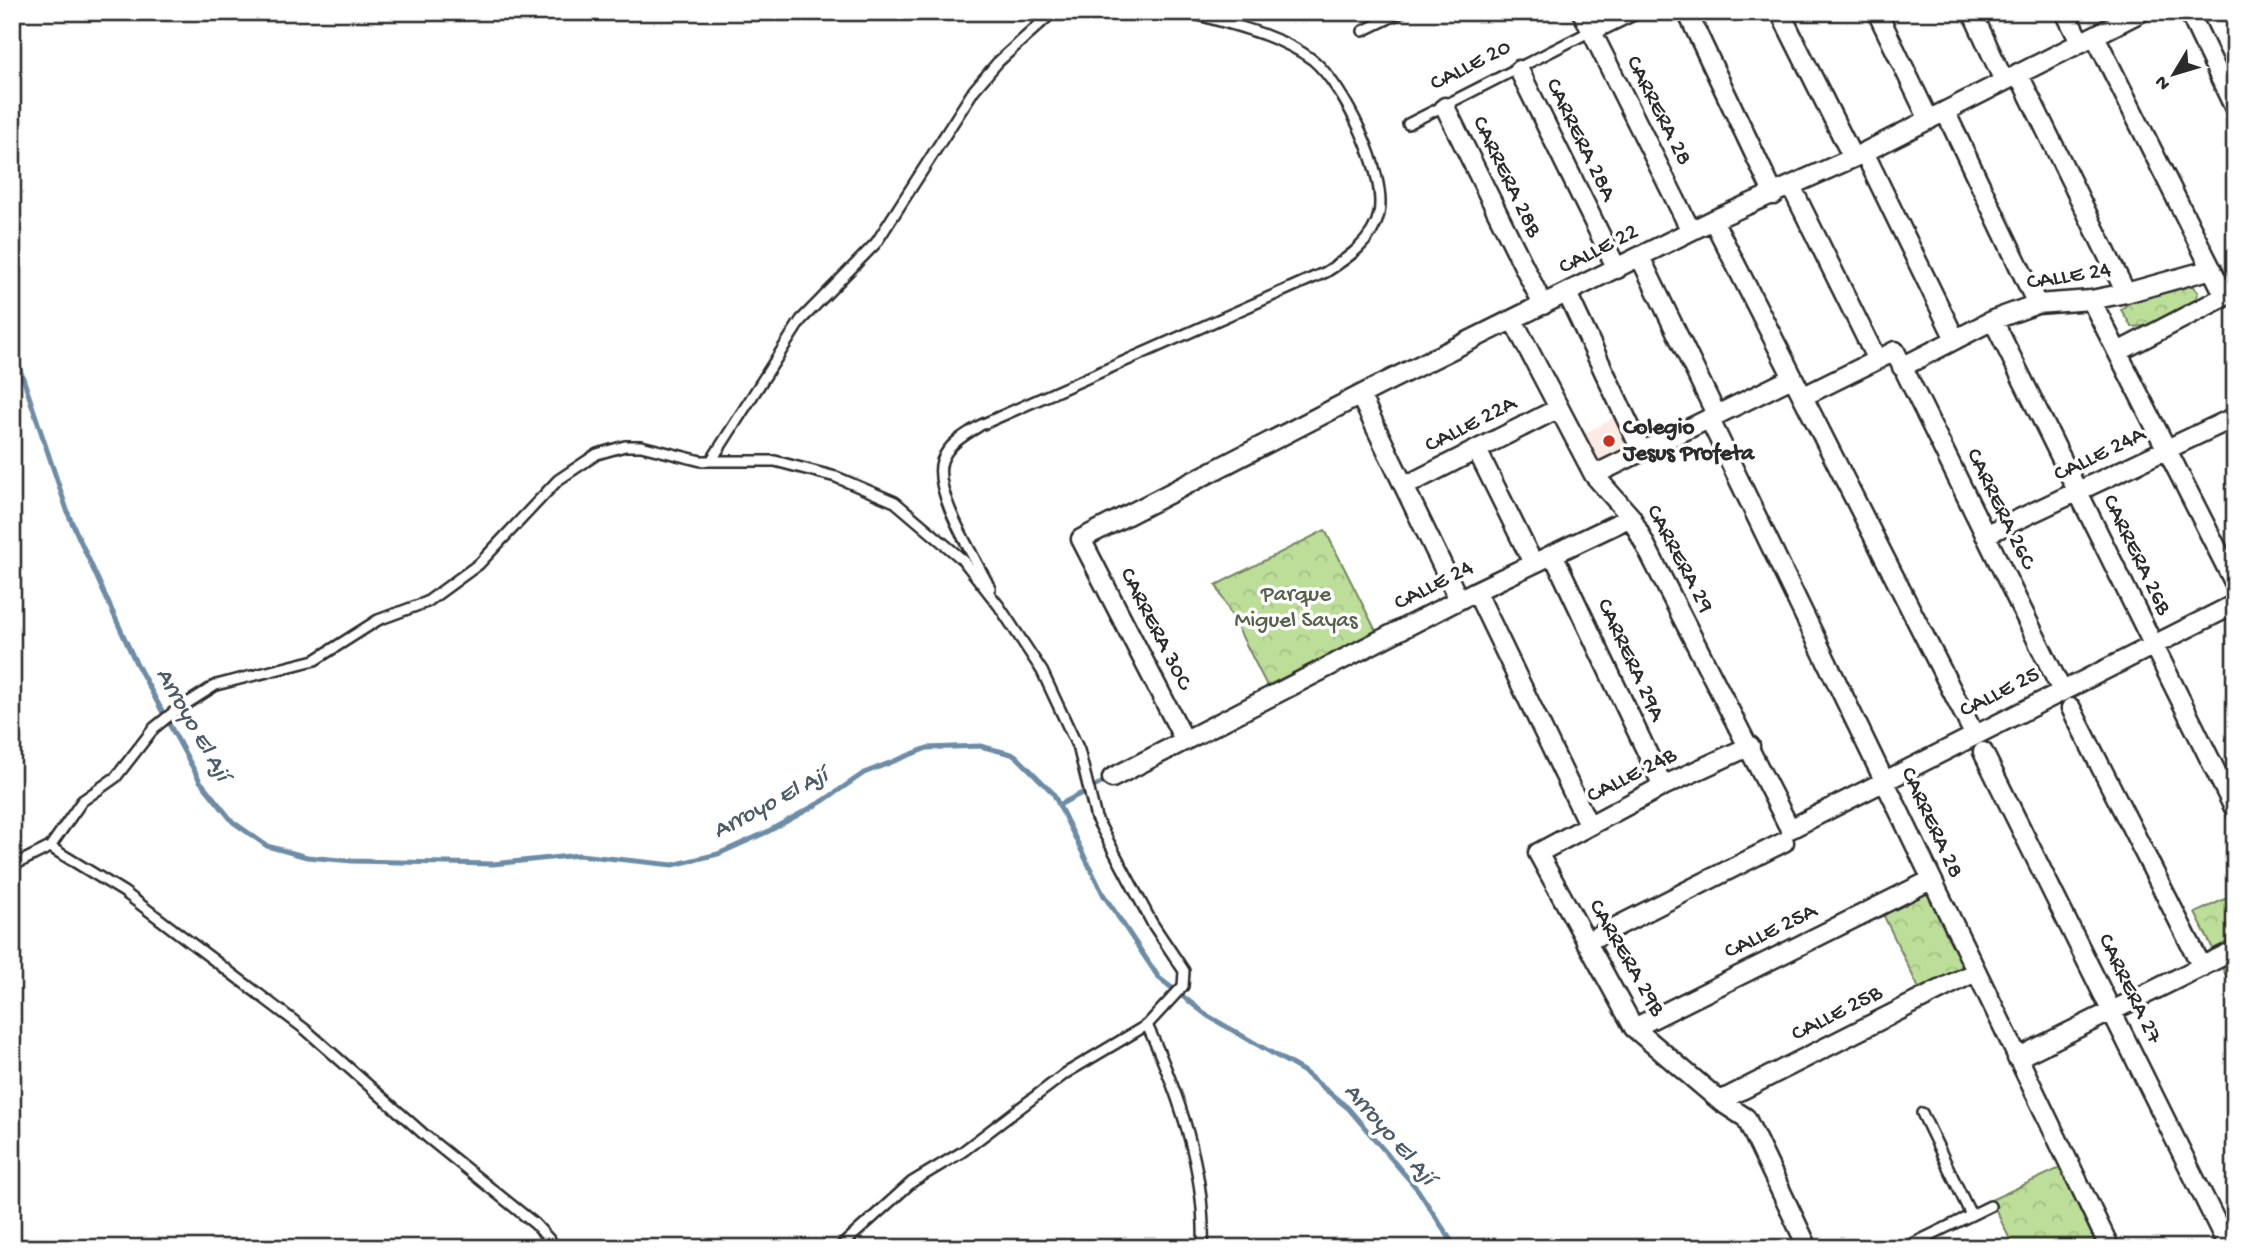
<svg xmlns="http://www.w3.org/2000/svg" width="2247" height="1260" viewBox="0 0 2247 1260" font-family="'Gochi Hand',sans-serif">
<defs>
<pattern id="park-crowns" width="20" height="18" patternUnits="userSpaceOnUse" patternTransform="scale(1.75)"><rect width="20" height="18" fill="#bcde98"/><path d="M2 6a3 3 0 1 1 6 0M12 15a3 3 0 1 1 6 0" fill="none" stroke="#a2bf83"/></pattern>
</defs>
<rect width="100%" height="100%" fill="#fff"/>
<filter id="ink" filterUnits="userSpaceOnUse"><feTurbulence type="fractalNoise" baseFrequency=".0143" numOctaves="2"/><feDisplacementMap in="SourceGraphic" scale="14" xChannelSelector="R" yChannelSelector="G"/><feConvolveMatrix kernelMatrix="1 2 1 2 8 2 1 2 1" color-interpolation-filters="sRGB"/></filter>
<g filter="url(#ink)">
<!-- built -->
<path fill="#fbebe4" d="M1619,415L1636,448L1599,466L1582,435Z"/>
<!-- park -->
<path fill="url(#park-crowns)" stroke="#748462" stroke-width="2" d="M2188,281L2198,292L2193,307L2156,325L2132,327L2121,310L2139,293Z
M1325,530L1376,631L1267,686L1216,585Z
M1931,887L1970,970L1922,995L1882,912Z
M2235,894V993L2195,913Z
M2060,1168L2098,1248H2014L1991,1200Z"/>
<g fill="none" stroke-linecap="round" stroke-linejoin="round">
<!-- stream -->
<path stroke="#6d8ca5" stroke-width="5" d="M12,345L69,516L135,661L200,781L233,822L267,846L307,857L352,861L493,864L579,855L673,865L718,854L767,832L823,801L864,773L927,748L980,746L1015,755L1053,793L1103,894L1159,978L1208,1016L1303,1071L1348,1108L1418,1190L1456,1248
M1059,805L1109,779"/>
<!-- lane casing -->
<g stroke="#2b2b2b" stroke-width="14">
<path id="lane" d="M1363,31L1402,12
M1408,124L1591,31
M711,461L801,320L876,243L974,90L998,62L1053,12
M990,588C976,559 932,492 942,461C948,444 966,434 981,425L1326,272C1348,258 1373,241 1379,214C1387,173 1344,86 1313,60C1279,34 1228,24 1188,12
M50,847L124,892L306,1030L427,1137L535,1224L557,1248
M12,866L50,847L82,801L116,777L154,728L175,711L216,685L315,660L378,620L427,602L479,564L558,480L597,454L625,446H641L701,461H775L836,477L895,502L963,560L999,606L1042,671L1079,750L1096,818L1152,923L1184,971L1183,986L1147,1025L1066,1073L962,1152L912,1182L839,1248
M1147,1025C1179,1094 1206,1171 1203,1248
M1922,1113L1971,1215
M1904,1248L1990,1206"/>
</g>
<!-- street casing -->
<g stroke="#2b2b2b" stroke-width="23">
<path id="street" d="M1582,12L1691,231
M1780,12L1853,158
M1877,12L1929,120
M1972,12L2004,81
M2065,12L2080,42
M2189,12L2235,109
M1688,14L1774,195
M1591,31L1630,12
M2095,36L2225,296
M1519,70L1617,269
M2018,73L2126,293
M1445,107L1543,305
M1945,111L2037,304
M1864,152L1955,339
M1792,188L1877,360
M1713,220L1974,734
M1640,257L1716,414
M1567,293L1642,452
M2091,300L2235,584
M1513,320L1594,475L1631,517L1790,829L2235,604
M1993,320L2235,810
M2118,352L2235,291
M1902,367L1993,320L2037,304L2091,300L2126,293L2212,269
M1360,395L1459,600
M1804,396L1895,351L2061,689
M1709,418L2110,1248
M1477,450L1533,563
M1594,475L1792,378
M1405,486L1559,408
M1985,535L2235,417
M1553,554L1663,786
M1476,591L1589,826
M2071,708L2202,967
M1185,741L1081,539L1378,386L1713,220L1853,158L2141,12
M1750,746L1663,786L1538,853L1634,1028L1720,1101L1746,1118L1808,1248
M1983,752L2229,1248
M1112,778L1476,591L1631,517
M1586,942L1784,842
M1634,1028L1931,880
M2017,1058L2235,950
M1720,1101L1975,972"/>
</g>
<!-- lane -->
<use href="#lane" stroke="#fff" stroke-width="9"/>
<!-- street -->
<use href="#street" stroke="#fff" stroke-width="18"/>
</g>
</g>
<!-- markers -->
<circle fill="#c8321e" stroke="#fff" stroke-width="2.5" cx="1609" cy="441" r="7"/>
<g text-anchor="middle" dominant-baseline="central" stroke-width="7" stroke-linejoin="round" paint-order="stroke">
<!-- street labels -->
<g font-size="23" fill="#2b2b2b" stroke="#fff">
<text transform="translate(1471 66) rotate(-27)">CALLE 20</text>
<text transform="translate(1658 111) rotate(63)">CARRERA 28</text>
<text transform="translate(1580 140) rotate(64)">CARRERA 28A</text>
<text transform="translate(1506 177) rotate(64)">CARRERA 28B</text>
<text transform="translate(1599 250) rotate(-27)">CALLE 22</text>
<text transform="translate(2069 277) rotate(-9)">CALLE 24</text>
<text transform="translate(1471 425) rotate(-27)">CALLE 22A</text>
<text transform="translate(2100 455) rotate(-26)">CALLE 24A</text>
<text transform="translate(2000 509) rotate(64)">CARRERA 26C</text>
<text transform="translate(2136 555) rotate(64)">CARRERA 26B</text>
<text transform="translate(1679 559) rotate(62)">CARRERA 29</text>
<text transform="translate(1434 586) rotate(-27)">CALLE 24</text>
<text transform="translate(1155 629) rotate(63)">CARRERA 30C</text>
<text transform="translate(1630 660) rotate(65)">CARRERA 29A</text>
<text transform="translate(2000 693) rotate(-27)">CALLE 25</text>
<text transform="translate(1632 776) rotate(-27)">CALLE 24B</text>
<text transform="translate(1931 823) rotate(65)">CARRERA 28</text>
<text transform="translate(1771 932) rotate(-26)">CALLE 25A</text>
<text transform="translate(1626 958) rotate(60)">CARRERA 29B</text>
<text transform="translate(2129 989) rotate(64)">CARRERA 27</text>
<text transform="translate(1837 1014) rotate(-27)">CALLE 25B</text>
</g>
<!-- poi labels -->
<g font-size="23" font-weight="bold" fill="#2b2b2b" stroke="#fff" text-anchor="start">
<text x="1623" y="428">Colegio<tspan x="1623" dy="26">Jesus Profeta</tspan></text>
</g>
<!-- park labels -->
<g font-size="23" fill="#56614c" stroke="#fff">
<text x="1296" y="595">Parque<tspan x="1296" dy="26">Miguel Sayas</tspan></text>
</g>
<!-- water labels -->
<g font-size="24" font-style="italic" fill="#4c5b68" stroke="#fff">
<text transform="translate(192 725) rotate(60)">Arroyo El Ají</text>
<text transform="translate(771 804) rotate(-28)">Arroyo El Ají</text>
<text transform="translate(1389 1135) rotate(49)">Arroyo El Ají</text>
</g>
</g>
<!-- margin -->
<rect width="2247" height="1260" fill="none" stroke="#fff" stroke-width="42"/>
<rect x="21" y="21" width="2205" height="1218" fill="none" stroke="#2b2b2b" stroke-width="2.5" filter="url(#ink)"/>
<!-- north arrow -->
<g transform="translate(2174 74) rotate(232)" stroke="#ffffff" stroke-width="5" paint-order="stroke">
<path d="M0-5L12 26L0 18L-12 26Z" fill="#2b2b2b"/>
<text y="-10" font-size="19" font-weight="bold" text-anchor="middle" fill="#2b2b2b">N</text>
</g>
</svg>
